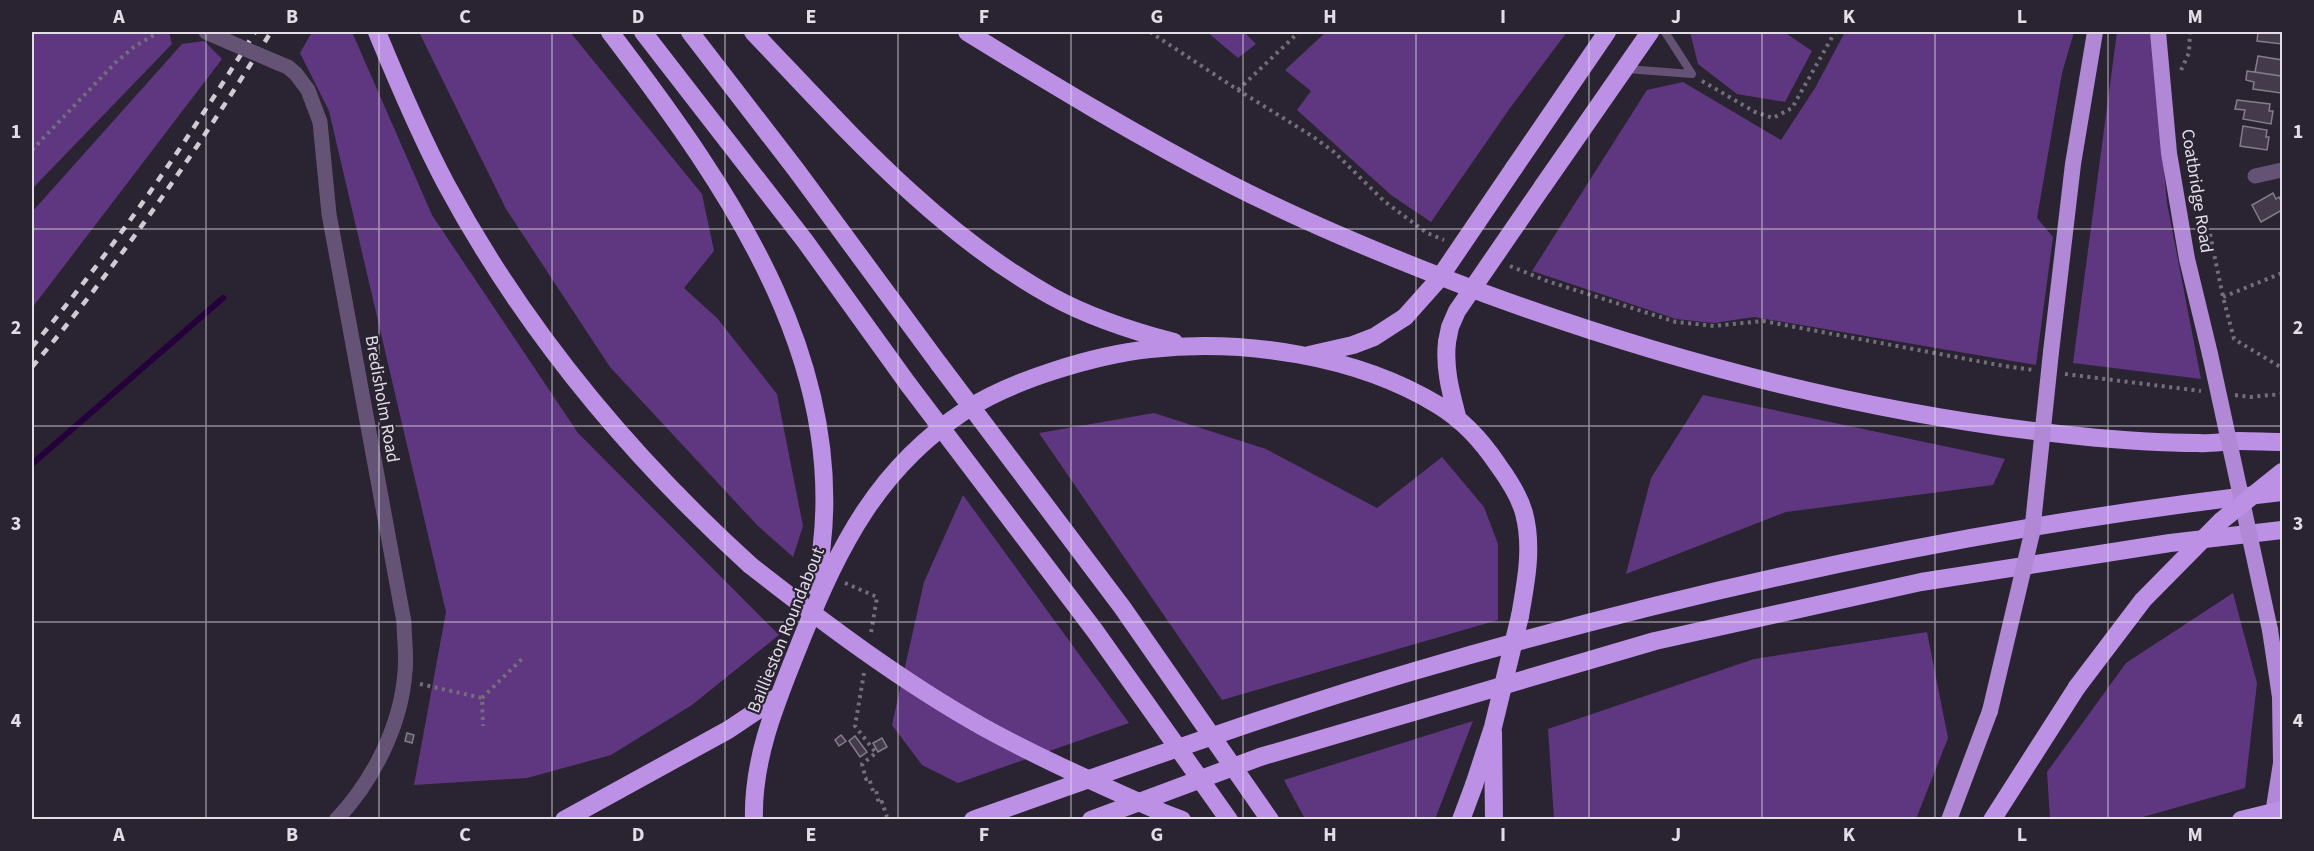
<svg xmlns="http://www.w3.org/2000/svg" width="2314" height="851" viewBox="0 0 2314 851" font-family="'Source Sans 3',sans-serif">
<rect width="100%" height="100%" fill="#2a2331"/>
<!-- green -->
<path fill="#5f3780" d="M32,32H169L172,44L32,189Z
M312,32H352L432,215L578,433L779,635L692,705L611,755L527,778L414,785L446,612L329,111L300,53Z
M419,32H570L702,194L714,251L684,288L717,318L777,394L803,526L793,557L757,525L610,367L506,209Z
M1207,32H1244L1256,44L1238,58Z
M1326,32H1567L1510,108L1431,222L1391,195L1297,110L1311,91L1285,70Z
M1690,32H1788L1787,34L1812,51L1785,102L1737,94L1698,64Z
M1845,32H2074L2062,73L2037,218L2053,237L2036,365L1754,317L1714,323L1676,319L1532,271L1647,90L1683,82L1781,140L1815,88Z
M2117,32H2151L2167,203L2201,379L2073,363Z
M204,41L222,59L32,308V212L182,44Z
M1703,395L2005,459L1993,485L1786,512L1626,574L1651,478Z
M1154,413L1266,449L1377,508L1442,457L1484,507L1498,544V620L1222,700L1039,433Z
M963,495L1129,723L958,783L922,765L892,725L924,582Z
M2233,593L2257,683L2245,788L2136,819H2050L2047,772L2126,663Z
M1927,632L1948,738L1916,819H1554L1548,729L1754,659Z
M1473,721L1435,819H1305L1284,780Z"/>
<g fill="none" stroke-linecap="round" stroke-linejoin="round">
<!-- stream -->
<path stroke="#25013b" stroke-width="6" d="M32,464L223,298"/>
</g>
<!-- building -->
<path fill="#433b4b" stroke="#847c8d" stroke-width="1.5" d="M2258,32H2282V44L2257,41Z
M2258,56L2282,60L2281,76L2255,72Z
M2247,71L2281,76V93L2253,89L2254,82L2246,80Z
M2237,100L2270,104L2269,111H2273L2271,124L2243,119L2245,110L2235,109Z
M2243,126L2267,130L2266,137H2269L2267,150L2240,146Z
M2273,193L2276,199L2279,197L2282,203V210L2261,222L2252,205Z
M407,733L414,735L412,743L405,741Z
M841,735L846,741L839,746L835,740Z
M855,736L867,752L860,757L849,741Z
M882,738L887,747L878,752L873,743Z"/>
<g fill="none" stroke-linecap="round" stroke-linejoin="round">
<!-- path -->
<path stroke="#746e7a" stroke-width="4" stroke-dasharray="3 4.5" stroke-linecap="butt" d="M1150,32L1238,90L1312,136L1334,152L1384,201L1427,233L1444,240
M2181,70L2189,53L2190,32
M1702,81L1755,112L1773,118L1792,108L1835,32
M1238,90L1299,32
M32,150L115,63L135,46L159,32
M2210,234L2223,297L2234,339L2282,368
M1510,266L1547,281L1676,322L1714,326L1763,321L2004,366L2034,370
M2223,297L2282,273
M2065,374L2201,391
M2235,395L2250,397L2282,394
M845,583L877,597L871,633
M864,673L855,726L876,753L862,764L866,779L869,778L873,791L876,790L879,804L882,802L887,817
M420,684L482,698L483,726
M482,698L525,656"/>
<!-- service -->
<path stroke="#655376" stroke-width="8" d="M1626,69L1692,74L1665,32"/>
<!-- minor -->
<path stroke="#655376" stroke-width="15" d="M206,32L229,42
M278,63L288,67L296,74L308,90L320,122L329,214L404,622C404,638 407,656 405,672C401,726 373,781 336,820
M2255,176L2282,170"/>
<!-- trunk -->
<path stroke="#b088d5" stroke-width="16" d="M2158,32L2169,153L2187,259L2210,354
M2051,352L2073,164L2095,32
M2270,630L2280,697L2281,763L2272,820
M1949,820L1990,711"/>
<!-- motorway -->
<path stroke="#bc90e5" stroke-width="18" d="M377,32C398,83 420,135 446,184C524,329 629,455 750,565
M610,32C731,191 861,375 815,587
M643,32L805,241L908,384
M690,32L797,171L939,364
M753,32C844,127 934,231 1051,296C1089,317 1132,331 1174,342
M967,32C1053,85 1139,137 1228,183C1312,226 1398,261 1486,294C1677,364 1877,416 2079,436C2118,440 2159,443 2198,443C2212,444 2226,441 2240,441C2254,441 2269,442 2282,442
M1514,168L1607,32
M1543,186L1650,32
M1447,342C1444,369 1451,393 1458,420
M1309,355L1353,345L1374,337L1405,317
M1493,732L1494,820
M1161,812L1182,820
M564,820L728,730L779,696
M754,820C752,756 779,696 802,638C840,544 878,468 966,410C1012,380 1095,355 1150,349C1244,339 1356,355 1438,405C1463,420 1482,441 1498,465C1509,480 1519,495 1524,513C1533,547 1526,582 1520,616
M973,820C1118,769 1264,716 1411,672C1696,588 1988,525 2282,492
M1091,820L1260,757L1655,641L1921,582L2170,543L2282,530
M1461,820L1474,785
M1992,820L2077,687"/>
<!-- rail -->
<path stroke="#cfcad4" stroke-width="4.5" stroke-dasharray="8 8" stroke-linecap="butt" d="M32,347C115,248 187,141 255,32
M32,367C121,262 198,148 271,32"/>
<!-- minor-bridge -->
<path stroke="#655376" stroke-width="15" d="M229,42L278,63"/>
<!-- trunk-bridge -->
<path stroke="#b088d5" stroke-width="16" d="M2210,354L2270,630
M1990,711L2032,533L2051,352"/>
<!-- motorway-bridge -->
<path stroke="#bc90e5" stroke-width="18" d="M1405,317L1438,280L1514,168
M1447,342L1450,327L1457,311L1543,186
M939,364L1122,607L1270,820
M908,384L1095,631L1229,820
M750,565C824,623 901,681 983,727C1041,759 1101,785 1161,812
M2077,687L2143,600L2221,521L2282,472
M1474,785L1493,727L1520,616
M2241,820L2282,810"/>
</g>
<!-- grid -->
<path fill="none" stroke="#e2dde7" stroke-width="1.5" stroke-opacity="0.55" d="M206,32V820M379,32V820M552,32V820M725,32V820M898,32V820M1071,32V820M1243,32V820M1416,32V820M1589,32V820M1762,32V820M1935,32V820M2108,32V820M32,229H2282M32,426H2282M32,622H2282"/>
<g text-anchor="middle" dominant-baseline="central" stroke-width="4.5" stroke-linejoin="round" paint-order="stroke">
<!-- street labels -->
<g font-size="18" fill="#e2dde7" stroke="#2a2331">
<text transform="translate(2197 191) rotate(81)">Coatbridge Road</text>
<text transform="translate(382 399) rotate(80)">Bredisholm Road</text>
<text transform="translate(786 630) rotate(-68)">Baillieston Roundabout</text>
</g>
</g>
<!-- border -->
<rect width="2314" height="851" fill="none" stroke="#2a2331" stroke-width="66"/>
<rect x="33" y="33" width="2248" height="785" fill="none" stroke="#e2dde7" stroke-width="2"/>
<g font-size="20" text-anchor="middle" font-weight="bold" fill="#e2dde7">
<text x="119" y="23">A</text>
<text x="292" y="23">B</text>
<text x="465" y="23">C</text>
<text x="638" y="23">D</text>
<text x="811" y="23">E</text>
<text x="984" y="23">F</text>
<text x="1157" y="23">G</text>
<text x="1330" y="23">H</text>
<text x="1503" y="23">I</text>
<text x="1676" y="23">J</text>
<text x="1849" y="23">K</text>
<text x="2022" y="23">L</text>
<text x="2195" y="23">M</text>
<text x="16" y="138">1</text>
<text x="2298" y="138">1</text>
<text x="16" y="334">2</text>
<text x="2298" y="334">2</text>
<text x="16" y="530">3</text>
<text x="2298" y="530">3</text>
<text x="16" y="727">4</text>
<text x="2298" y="727">4</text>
<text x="119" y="841">A</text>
<text x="292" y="841">B</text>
<text x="465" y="841">C</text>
<text x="638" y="841">D</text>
<text x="811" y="841">E</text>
<text x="984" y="841">F</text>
<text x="1157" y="841">G</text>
<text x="1330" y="841">H</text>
<text x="1503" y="841">I</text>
<text x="1676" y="841">J</text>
<text x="1849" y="841">K</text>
<text x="2022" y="841">L</text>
<text x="2195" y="841">M</text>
</g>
</svg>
